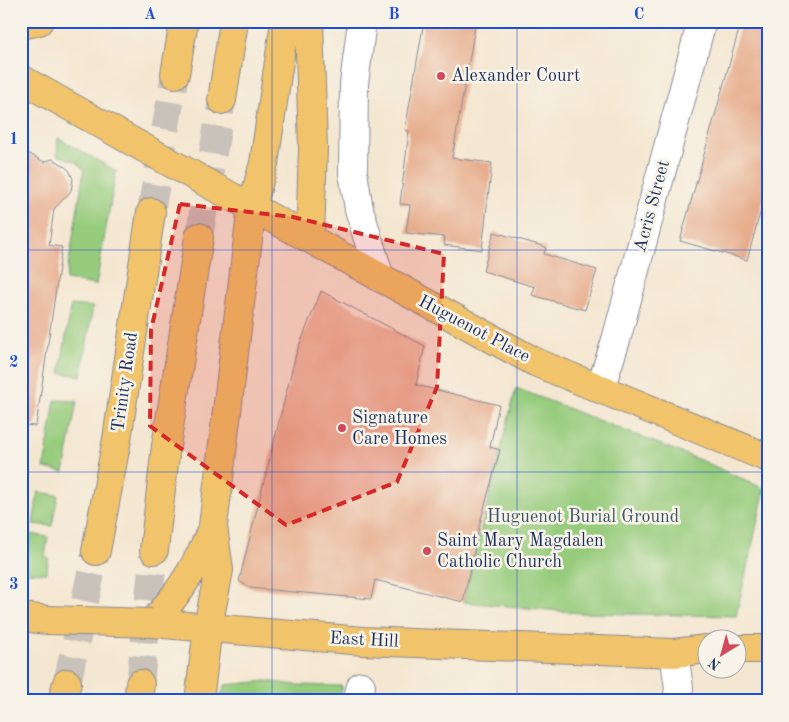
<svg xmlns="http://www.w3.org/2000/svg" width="789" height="722" viewBox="0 0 789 722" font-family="'Old Standard TT',serif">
<rect width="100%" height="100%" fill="#f7f3e8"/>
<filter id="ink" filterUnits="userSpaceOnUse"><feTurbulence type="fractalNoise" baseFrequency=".02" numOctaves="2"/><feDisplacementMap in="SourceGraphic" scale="10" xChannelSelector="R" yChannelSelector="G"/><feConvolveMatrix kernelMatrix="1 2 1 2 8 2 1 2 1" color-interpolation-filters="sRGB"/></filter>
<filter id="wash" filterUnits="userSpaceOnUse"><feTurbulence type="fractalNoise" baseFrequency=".0096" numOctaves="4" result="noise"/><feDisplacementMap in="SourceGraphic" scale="20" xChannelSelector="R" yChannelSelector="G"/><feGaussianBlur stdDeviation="1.12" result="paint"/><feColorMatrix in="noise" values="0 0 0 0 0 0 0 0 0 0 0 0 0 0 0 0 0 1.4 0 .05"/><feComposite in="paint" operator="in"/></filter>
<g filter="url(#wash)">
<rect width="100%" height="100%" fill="#f4e7d1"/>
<!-- green -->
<path fill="#97cc7d" stroke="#597e6e" d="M58,138L116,171L96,285L66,280L84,170L77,162L57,155Z
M71,305L93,307L81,376L60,373Z
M516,388L705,462L765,489L736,616L581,613L463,602Z
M55,400L77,401L64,472L44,468Z
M38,492L58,495L52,526L33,524Z
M30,534L48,537L45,557L49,558L46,573L21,572V558L27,551Z
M266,681L296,685L342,686L340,701H219L225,685Z"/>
<g id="blocks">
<!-- building -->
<path fill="#e7ae8e" d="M424,21H476L452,158L492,163L482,250L444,245L445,237L406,233L410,205L400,204L409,131L405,130Z
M768,21V185L747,260L680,241L741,22Z
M21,149L44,162L52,159L60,163L69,170L73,179L71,191L54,209L49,245L62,247L36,426L21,425Z
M494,232L546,247L544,254L597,270L585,310L532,295L535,287L483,271Z
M321,291L425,346L416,385L499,405L490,447L500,450L480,523L463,602L375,580L371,599L250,588L239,581L296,354Z"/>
</g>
</g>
<g filter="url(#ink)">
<use href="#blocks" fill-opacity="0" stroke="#888b98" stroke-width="1"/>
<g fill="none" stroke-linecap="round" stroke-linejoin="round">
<!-- highway-tunnel -->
<path stroke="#c9c2ba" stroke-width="28" stroke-dasharray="28 14" stroke-linecap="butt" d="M151,212L175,74
M199,237L222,100
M67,683L96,551
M140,684L154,550"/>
<!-- street casing -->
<g stroke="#888b98" stroke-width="30">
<path id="street" d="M362,21L354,84L353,173L359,209L380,278
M600,389L616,340L702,21
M674,653L679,688L677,701
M357,701L361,686"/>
</g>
<!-- highway casing -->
<g stroke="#888b98" stroke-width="30">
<path id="highway" d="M309,21L313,148L310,238
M21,25L39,21
M175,74L184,21
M21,79L135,143
M222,100L234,21
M237,199L535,362L768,458
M154,550L166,446L199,237
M96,551L117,439L151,212
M21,617L48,620
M152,623C180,593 198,564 213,526L252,206L264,163L285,21
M152,623L363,641L674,653L706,649
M736,649H768
M62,701L67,683
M138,701L140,684
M199,701L208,627L219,570L213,527"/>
</g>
<!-- street -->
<use href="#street" stroke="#fff" stroke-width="28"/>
<!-- highway -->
<use href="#highway" stroke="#f1c36a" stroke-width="28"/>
<!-- highway-bridge casing -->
<g stroke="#888b98" stroke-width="30" stroke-linecap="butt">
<path id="highway-bridge" d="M135,143L234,198
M48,620L152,623"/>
</g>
<!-- highway-bridge -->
<use href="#highway-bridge" stroke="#f1c36a" stroke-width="28"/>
</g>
</g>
<!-- marked area -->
<path fill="#d62828" fill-opacity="0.2" stroke="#d62828" stroke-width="4" stroke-dasharray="10 6" stroke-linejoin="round" d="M180,204L293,217L444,254L437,387L397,482L286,525L150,426L151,330Z"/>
<!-- grid -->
<path fill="none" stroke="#1d4ed8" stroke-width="1" stroke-opacity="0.55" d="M272,21V701M517,21V701M21,250H768M21,472H768"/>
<!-- markers -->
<g fill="#d1495b" stroke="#f7f3e8" stroke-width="2">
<circle cx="441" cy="76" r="5"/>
<circle cx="342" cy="428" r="5"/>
<circle cx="427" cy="551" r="5"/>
</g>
<g text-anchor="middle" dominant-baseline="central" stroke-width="5" stroke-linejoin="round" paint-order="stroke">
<!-- poi labels -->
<g font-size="18" fill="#1b2f5e" stroke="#f7f3e8" text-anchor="start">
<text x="451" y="76">Alexander Court</text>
<text x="352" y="418">Signature<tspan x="352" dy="21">Care Homes</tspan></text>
<text x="437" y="541">Saint Mary Magdalen<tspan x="437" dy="21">Catholic Church</tspan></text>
</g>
<!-- street labels -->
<g font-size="18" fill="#1b2f5e" stroke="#f7f3e8">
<text transform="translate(652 206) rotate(-75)">Acris Street</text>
<text transform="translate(474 329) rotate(28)">Huguenot Place</text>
<text transform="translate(125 382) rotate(-82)">Trinity Road</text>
<text transform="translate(364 640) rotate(3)">East Hill</text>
</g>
<!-- park labels -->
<g font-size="18" fill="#3a5666" stroke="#f7f3e8">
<text x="583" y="517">Huguenot Burial Ground</text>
</g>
</g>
<!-- margin -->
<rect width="789" height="722" fill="none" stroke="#f7f3e8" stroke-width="55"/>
<!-- north arrow -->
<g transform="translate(722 654) rotate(217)"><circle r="24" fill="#f7f3e8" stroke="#9fa5b1"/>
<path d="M0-4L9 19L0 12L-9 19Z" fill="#d1495b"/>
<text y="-8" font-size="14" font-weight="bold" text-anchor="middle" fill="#1b2f5e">N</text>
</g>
<rect x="28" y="28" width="734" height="666" fill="none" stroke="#1d4ed8" stroke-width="2"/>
<g font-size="16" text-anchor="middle" font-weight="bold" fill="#1d4ed8">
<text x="150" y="19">A</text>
<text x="394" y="19">B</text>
<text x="639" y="19">C</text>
<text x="14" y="144">1</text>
<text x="14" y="367">2</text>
<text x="14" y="589">3</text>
</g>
</svg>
